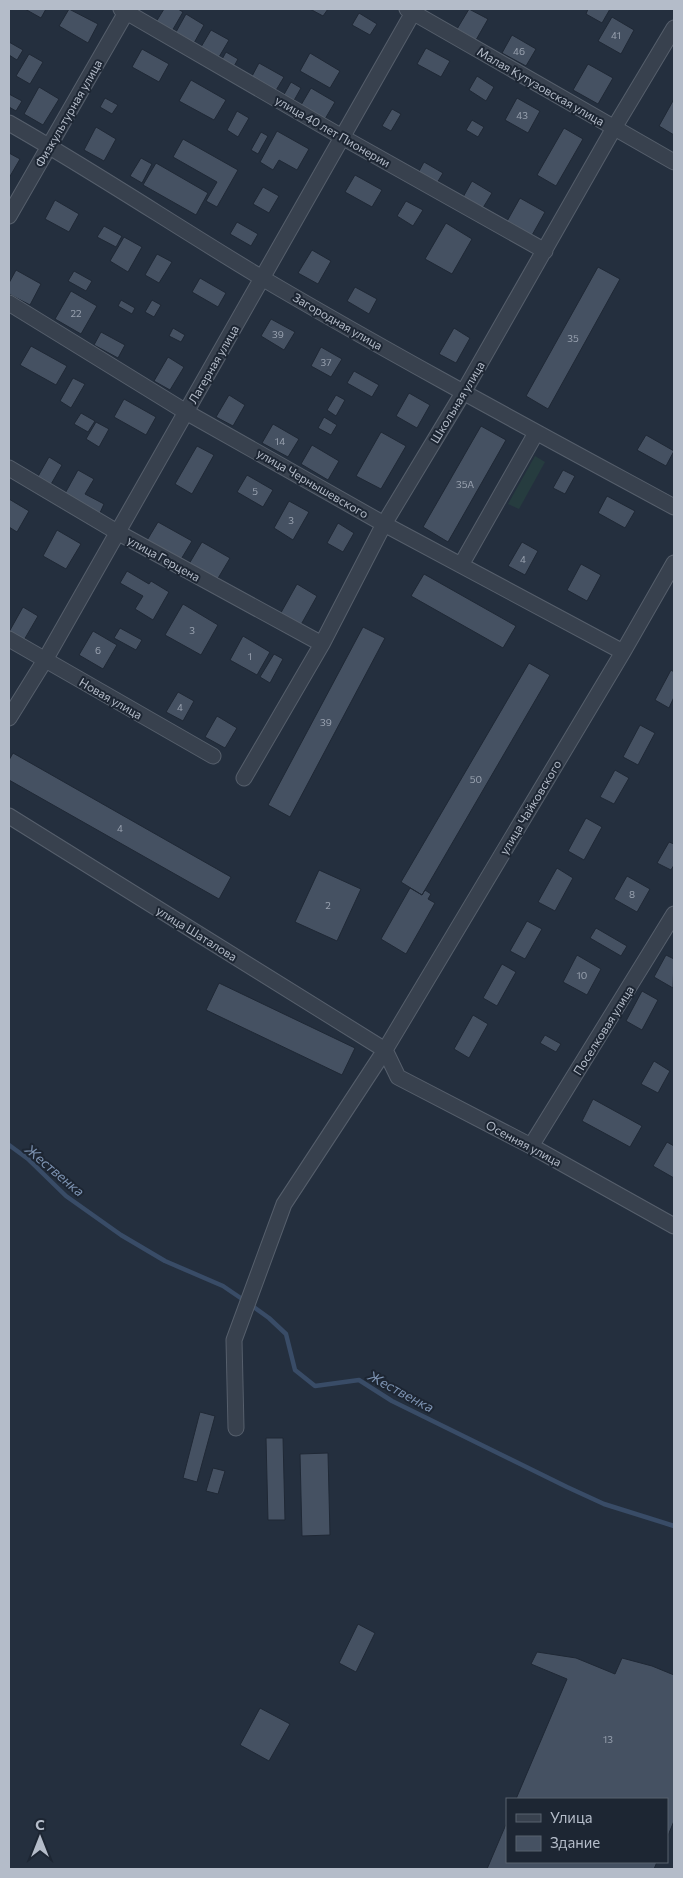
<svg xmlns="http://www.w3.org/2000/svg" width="683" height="1878" viewBox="0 0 683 1878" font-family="Commissioner,sans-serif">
<rect width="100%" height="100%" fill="#242f3e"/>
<!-- green -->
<path fill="#263c3f" d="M535,456L545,462L519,509L508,504Z"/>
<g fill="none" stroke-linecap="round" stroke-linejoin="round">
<!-- stream -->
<path stroke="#394c67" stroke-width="4.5" d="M9,1145L28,1159L66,1196L121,1235L165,1261L223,1286L245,1301
M251,1305L269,1318L286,1334L295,1370L315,1386L359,1380L392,1401L567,1487L604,1504L674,1526"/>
</g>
<!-- building -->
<path fill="#455162" stroke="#1f2835" d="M25,9H46L41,18Z
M69,9L98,24L88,43L59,26Z
M164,9H178L183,12L172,31L156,22Z
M310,9H328L323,16Z
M469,9L488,19L476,40L457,29Z
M588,9H610L602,23L586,14Z
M359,13L377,24L370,35L352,25Z
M186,14L204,25L194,43L176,32Z
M612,17L634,30L621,54L598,41Z
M211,30L229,40L219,57L201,47Z
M512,35L536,49L526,66L502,53Z
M9,42L23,50L17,60L9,55Z
M426,48L450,61L441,77L417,64Z
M142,49L169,64L159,82L132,67Z
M226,52L238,59L232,70L220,63Z
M310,53L340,71L330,88L300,71Z
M29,54L43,62L30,84L16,76Z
M259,63L284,77L275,92L251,78Z
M588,64L613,78L598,104L573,90Z
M477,76L494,87L486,101L469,90Z
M191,80L226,100L214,120L179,101Z
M291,82L301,88L292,104L282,98Z
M39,87L59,99L43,125L24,114Z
M311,88L335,102L325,119L301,105Z
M9,94L22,101L16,111L9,107Z
M105,98L118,105L112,114L100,107Z
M517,98L540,111L528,133L505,120Z
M674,99V135L659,126Z
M392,109L401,114L391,131L382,126Z
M237,111L249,118L238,137L227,130Z
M472,120L484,127L478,137L466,130Z
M96,127L116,139L104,161L84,150Z
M564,128L583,139L556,186L537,175Z
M277,131L309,149L297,170L279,160L273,170L260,162Z
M261,132L268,136L258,154L251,150Z
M183,139L238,170L217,207L206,201L217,182L173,157Z
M9,153L20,159L9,178Z
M141,158L152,164L142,183L130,176Z
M424,162L443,173L437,183L418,173Z
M156,163L208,193L196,215L143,185Z
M355,175L382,190L372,207L345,192Z
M472,181L492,193L481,211L462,199Z
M263,187L279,196L269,213L253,204Z
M520,198L545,212L531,237L506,223Z
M55,200L79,214L69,232L45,219Z
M406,201L423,210L413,226L397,216Z
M237,222L258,234L251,246L230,234Z
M446,223L472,239L452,274L425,259Z
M104,226L122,236L116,247L97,237Z
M124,237L142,247L128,272L110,261Z
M312,250L331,261L318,284L298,273Z
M157,254L172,262L159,283L145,275Z
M598,267L620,279L548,409L526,396Z
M16,270L41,284L30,305L9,294V283Z
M74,271L92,281L86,291L68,281Z
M200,278L226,293L218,307L192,292Z
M355,287L377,299L369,314L347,301Z
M71,291L97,306L81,334L55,319Z
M121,300L135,308L132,314L118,306Z
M152,300L161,305L154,317L145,312Z
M271,319L295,332L284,350L261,336Z
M173,328L185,335L181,342L169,336Z
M454,328L470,338L456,363L439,354Z
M101,332L125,345L118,358L94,345Z
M31,346L67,366L56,385L20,365Z
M321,347L342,359L331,377L311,366Z
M168,357L184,367L170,390L154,381Z
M354,371L379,385L372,397L347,383Z
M73,378L85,384L71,408L60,401Z
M409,393L430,405L417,428L396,416Z
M229,395L245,405L233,426L216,417Z
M336,395L345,400L336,416L327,410Z
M124,399L156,417L146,435L114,417Z
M81,413L95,421L88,432L74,424Z
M324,417L337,425L331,435L318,428Z
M96,422L109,429L99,447L86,439Z
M273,424L299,439L288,457L262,443Z
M481,426L506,440L448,542L423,527Z
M381,432L406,446L381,489L356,476Z
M646,435L674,451L666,466L637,450Z
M312,445L339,461L328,480L301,464Z
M197,446L214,455L192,494L175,484Z
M49,457L62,465L50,486L37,478Z
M78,470L94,479L85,494L104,504L99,515L63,497Z
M563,470L575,476L565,494L553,488Z
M247,475L273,490L263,507L237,492Z
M607,496L635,511L625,528L598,513Z
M9,499L29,511L17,532L9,527Z
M289,501L309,512L293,540L274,528Z
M158,522L192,541L180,561L146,542Z
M338,523L354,533L343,552L327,543Z
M57,530L81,544L66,569L43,556Z
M202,542L230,558L217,580L189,564Z
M522,542L538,551L525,575L508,566Z
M581,564L601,575L587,601L567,590Z
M127,571L149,584L151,581L169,592L153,620L135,609L143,596L120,583Z
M424,574L516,626L503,648L411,596Z
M297,584L317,596L298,630L278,618Z
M183,604L218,625L201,655L165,635Z
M23,607L38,616L24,640L9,632Z
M363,627L385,638L290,817L268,805Z
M120,628L142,640L136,650L114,638Z
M93,631L117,645L103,669L79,655Z
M243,636L270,652L257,675L230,660Z
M274,654L283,659L270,683L260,677Z
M529,663L550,675L422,895L401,882Z
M671,670L674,672V697L669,708L655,700Z
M178,692L194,701L183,721L166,712Z
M217,716L237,728L225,748L205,737Z
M640,725L655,733L638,765L623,757Z
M13,753L231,877L219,899L9,780V760Z
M615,770L629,778L614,804L600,797Z
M586,818L602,827L584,860L568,851Z
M669,842L674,844V865L671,870L657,863Z
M557,868L573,878L555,911L538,902Z
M319,870L361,889L337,941L295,922Z
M627,876L650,889L637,912L614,899Z
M410,888L422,895L425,890L431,894L428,899L435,903L406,954L381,939Z
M527,921L542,929L525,959L510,951Z
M596,928L627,946L621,956L590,938Z
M577,955L601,969L587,995L563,982Z
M666,955L674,959L673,988L654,977Z
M502,964L516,972L497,1006L483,998Z
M219,983L355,1048L342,1075L206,1010Z
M642,991L658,1000L642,1030L626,1021Z
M473,1015L488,1024L469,1058L454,1049Z
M545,1035L561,1044L556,1052L540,1043Z
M654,1061L670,1071L658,1093L641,1084Z
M593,1099L642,1126L630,1147L582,1121Z
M667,1142L674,1146V1178L653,1166Z
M200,1412L215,1416L197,1482L183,1478Z
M266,1438H283L285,1520H268Z
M328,1453L330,1535L302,1536L300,1454Z
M213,1468L225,1471L218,1494L206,1491Z
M358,1624L375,1633L356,1672L339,1663Z
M537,1652L576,1658L615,1674L622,1658L652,1666L674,1675V1821L667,1838V1799H516L567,1679L531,1664Z
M260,1708L290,1724L269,1761L240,1745Z
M507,1822V1862H657L654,1869H487Z"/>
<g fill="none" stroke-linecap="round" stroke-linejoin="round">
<!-- minor casing -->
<g stroke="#565f6c" stroke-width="17">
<path id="minor" d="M121,9L342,137L545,251
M407,9L674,162
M9,123C95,172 177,227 262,278C398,358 536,432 674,507
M9,216L128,9
M9,303L186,412L384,524L623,652
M9,468L117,532L322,644
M461,565L536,433
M9,639L213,756
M9,718L45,660L415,9
M244,778L322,644L384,524L463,393L614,128L674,28
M9,816L385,1050L398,1077L531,1146L674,1226
M531,1146L674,914
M236,1428L234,1340L284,1204L385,1050L623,652L674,563"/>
</g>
<!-- minor -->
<use href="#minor" stroke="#38414e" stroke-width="15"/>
</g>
<g text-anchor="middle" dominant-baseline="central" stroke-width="4" stroke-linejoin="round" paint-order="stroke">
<!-- number labels -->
<g font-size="10" fill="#98a1af">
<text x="616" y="35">41</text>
<text x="519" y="51">46</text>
<text x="522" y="115">43</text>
<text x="76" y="313">22</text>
<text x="278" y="334">39</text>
<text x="573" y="338">35</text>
<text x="326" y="362">37</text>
<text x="280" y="441">14</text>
<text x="465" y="484">35А</text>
<text x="255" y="491">5</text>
<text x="291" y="520">3</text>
<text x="523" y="559">4</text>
<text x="192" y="630">3</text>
<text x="98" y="650">6</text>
<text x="250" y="656">1</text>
<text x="180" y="707">4</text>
<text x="326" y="722">39</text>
<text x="476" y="779">50</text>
<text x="120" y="828">4</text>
<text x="632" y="894">8</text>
<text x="328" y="905">2</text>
<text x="582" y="975">10</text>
<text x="608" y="1739">13</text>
</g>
<!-- street labels -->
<g font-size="12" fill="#b4bcc9" stroke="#1d2633">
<text transform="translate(541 86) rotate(30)">Малая Кутузовская улица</text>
<text transform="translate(68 113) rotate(-60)">Физкультурная улица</text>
<text transform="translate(333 131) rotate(30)">улица 40 лет Пионерии</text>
<text transform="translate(338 321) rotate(30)">Загородная улица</text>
<text transform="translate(213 364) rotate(-60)">Лагерная улица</text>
<text transform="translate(457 402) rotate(-59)">Школьная улица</text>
<text transform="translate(313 483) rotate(30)">улица Чернышевского</text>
<text transform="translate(164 558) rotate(29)">улица Герцена</text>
<text transform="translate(111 698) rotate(30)">Новая улица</text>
<text transform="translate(530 807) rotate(-59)">улица Чайковского</text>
<text transform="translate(197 933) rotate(32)">улица Шаталова</text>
<text transform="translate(603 1030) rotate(-58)">Поселковая улица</text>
<text transform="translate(524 1143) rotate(28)">Осенняя улица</text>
</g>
<!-- water labels -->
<g font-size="14" font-style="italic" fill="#7c92b1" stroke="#1d2633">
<text transform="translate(55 1170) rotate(40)">Жественка</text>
<text transform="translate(401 1391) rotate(28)">Жественка</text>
</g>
</g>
<!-- border -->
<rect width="683" height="1878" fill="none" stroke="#b4bcc9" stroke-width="20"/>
<!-- legend -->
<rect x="506" y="1798" width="162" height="65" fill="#1d2633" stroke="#59626f"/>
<rect x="516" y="1814" width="25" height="8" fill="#38414e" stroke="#59626f"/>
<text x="550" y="1823" font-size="15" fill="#b4bcc9">Улица</text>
<rect x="516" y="1836" width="25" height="15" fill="#455162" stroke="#59626f"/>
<text x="550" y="1848" font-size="15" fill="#b4bcc9">Здание</text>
<!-- north arrow -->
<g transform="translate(40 1838)" stroke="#1d2633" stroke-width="4" paint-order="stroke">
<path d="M0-4L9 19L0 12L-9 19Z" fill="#b4bcc9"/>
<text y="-8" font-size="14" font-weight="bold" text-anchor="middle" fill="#b4bcc9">С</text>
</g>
</svg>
